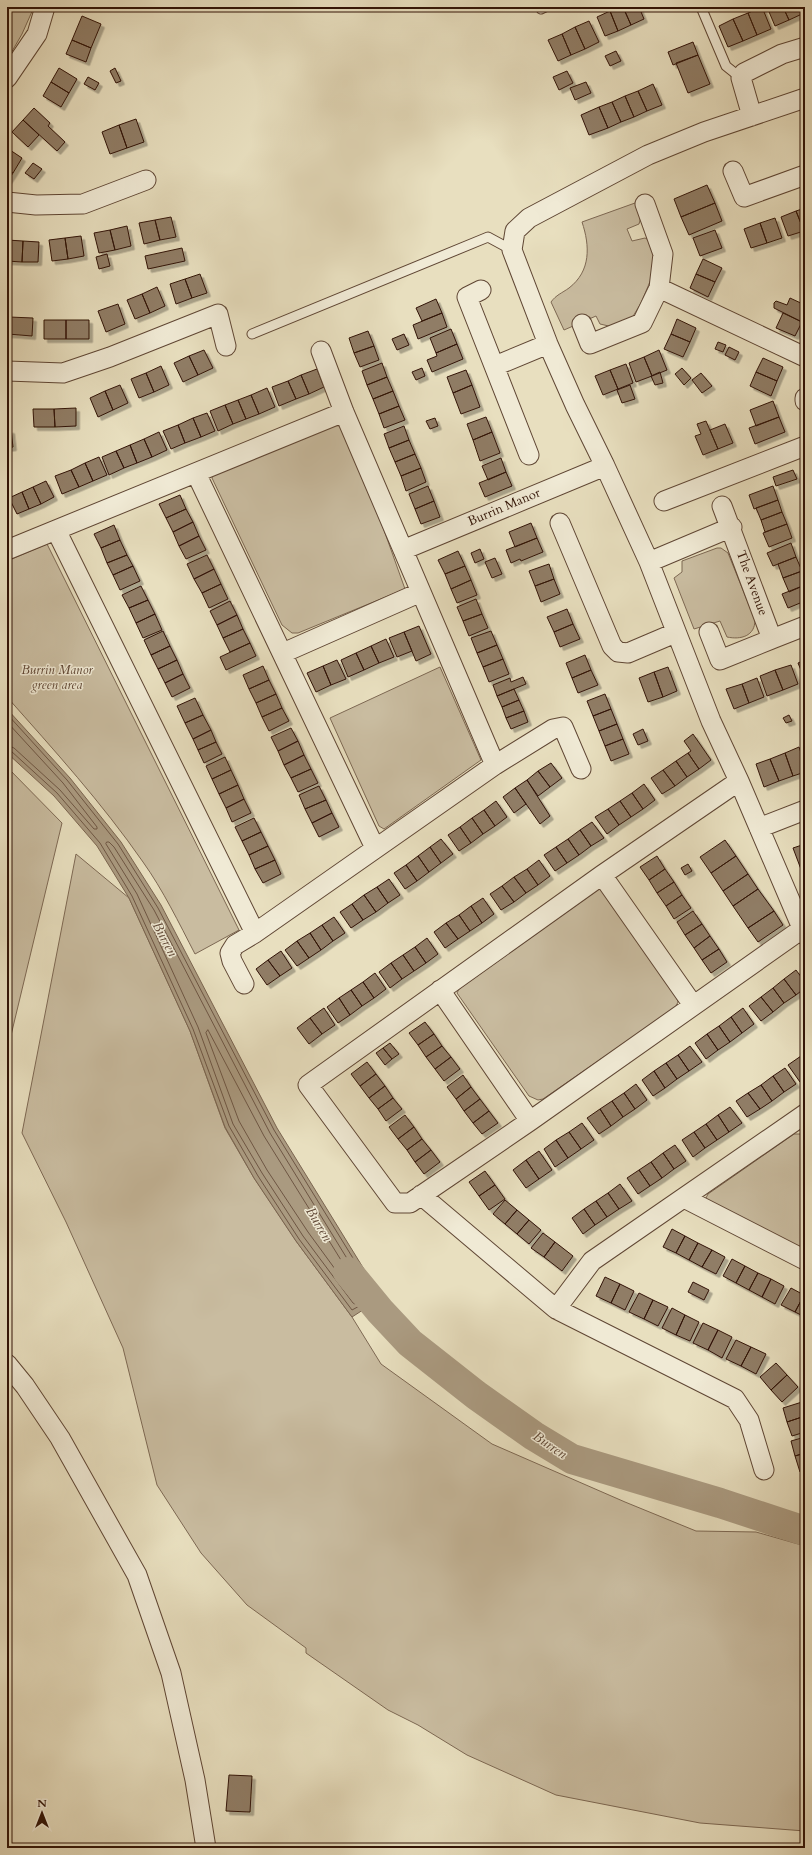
<svg xmlns="http://www.w3.org/2000/svg" width="812" height="1855" viewBox="0 0 812 1855" font-family="Cardo,serif">
<defs>
<filter id="shadow"><feDropShadow dx="3.5" dy="3.5" stdDeviation="0" flood-color="#0004"/></filter>
</defs>
<rect width="100%" height="100%" fill="#e8dfbf"/>
<filter id="stains"><feTurbulence type="fractalNoise" baseFrequency=".005" numOctaves="4"/><feColorMatrix values="0 0 0 0 .2 0 0 0 0 .09 0 0 0 0 .02 0 0 0 .5 -.17"/></filter>
<radialGradient id="worn" r=".72"><stop offset=".6" stop-color="#630" stop-opacity="0"/><stop offset="1" stop-color="#630" stop-opacity=".3"/></radialGradient>
<!-- green -->
<path fill="#c9bca0" stroke="#7d6853" d="M7,7H34L22,34L7,60Z
M635,203C640,211 642,215 639,224L627,229L632,241L645,238L651,241L657,265L641,303L632,318L613,327L600,324L596,316L564,330L551,302C556,295 562,293 569,288C591,271 590,246 582,222Z
M328,425L340,426L349,432L405,589L298,633H292L282,625L212,478L214,471Z
M47,544L239,930L195,954C179,923 163,890 143,862C102,803 54,750 7,697V561Z
M717,548H721L728,553L755,620C755,636 741,640 727,637L720,621L694,629L674,578L682,572V561Z
M440,667L481,760L384,829L379,826L330,718Z
M7,767L62,823L7,1052Z
M76,854L129,898L190,1031L225,1128L254,1178L296,1241L352,1317L381,1364L492,1444L625,1502L696,1531L756,1532L805,1546V1831L700,1823L556,1795L467,1755L418,1725L388,1710L306,1653V1648L247,1605L201,1553L157,1485L123,1348L66,1222L22,1133Z
M599,889L603,891L675,993L678,1002L675,1008L543,1099L538,1100L529,1096L457,993L459,989Z
M794,1134H801L805,1139V1250L709,1203L706,1198L708,1194Z"/>
<!-- water -->
<path fill="#aa9a80" stroke="#7a644f" d="M7,709L70,778L121,842L161,905L277,1128L367,1274L380,1299L352,1317L296,1241L254,1178L225,1127L190,1031L129,898L97,846L54,796L7,753Z"/>
<g fill="none" stroke-linecap="round" stroke-linejoin="round">
<!-- shore -->
<path stroke="#6e5643" stroke-width="1" d="M7,714L67,780L118,844L158,908L274,1130L364,1276L374,1296V1298L352,1310L299,1239L258,1176L229,1126L193,1029L132,896L100,843L57,793L11,751L7,750
M7,722L63,783L97,827V829H94L60,790L14,748L7,745
M107,842H109L114,847L154,910L270,1133L359,1278L368,1295L355,1304L353,1303L303,1236L262,1173L233,1124L198,1027L137,894L106,844Z
M208,1030L264,1136L354,1281L360,1292L357,1296L354,1295L308,1232L267,1170L239,1121L206,1033Z"/>
<!-- river -->
<path stroke="#aa9a80" stroke-width="30" d="M348,1272L380,1311L410,1343L476,1395L534,1436L572,1459L720,1503L805,1531"/>
</g>
<!-- building -->
<path fill="#907d66" stroke="#311306" filter="url(#shadow)" d="M620,7H623L631,25L618,31L610,11Z
M623,7H639L644,19L631,25Z
M762,7L771,29L757,35L748,13Z
M767,7H783L789,20L775,26Z
M783,7H799L802,14L789,20Z
M799,7H805V13L802,14Z
M610,11L618,31L605,36L597,17Z
M748,13L757,35L743,41L733,19Z
M82,16L101,24L91,48L72,40Z
M733,19L743,41L728,47L719,26Z
M589,21L599,42L585,49L575,27Z
M575,27L585,49L571,55L562,34Z
M562,34L571,55L558,61L548,40Z
M72,40L91,48L86,62L66,54Z
M693,42L698,55L673,65L668,52Z
M616,51L621,61L610,66L605,56Z
M698,55L710,84L688,93L676,63Z
M59,68L77,79L69,93L51,82Z
M115,68L121,81L116,83L110,71Z
M567,71L573,83L559,90L553,77Z
M88,77L99,83L95,90L84,84Z
M51,82L69,93L61,107L43,96Z
M586,82L591,93L575,100L570,88Z
M653,84L662,105L647,111L638,91Z
M638,91L647,111L634,117L625,96Z
M625,96L634,117L621,122L612,102Z
M612,102L621,122L608,128L599,107Z
M599,107L608,128L589,135L581,115Z
M34,108L50,123L48,126L65,142L57,151L23,120Z
M136,119L144,142L127,148L119,125Z
M23,120L39,135L28,147L12,132Z
M119,125L127,148L110,154L102,132Z
M7,148L22,158L13,173L7,169Z
M33,163L42,169L34,179L25,173Z
M7,169L13,173L7,182Z
M707,185L715,203L681,217L674,199Z
M715,203L722,221L689,235L681,217Z
M805,208V230L804,231L796,211Z
M796,211L804,231L788,236L781,217Z
M171,217L176,237L160,240L155,220Z
M775,218L782,238L767,243L760,223Z
M155,220L160,240L144,244L139,223Z
M760,223L767,243L751,248L744,229Z
M127,226L131,246L115,250L110,230Z
M110,230L115,250L99,253L94,233Z
M715,230L722,248L700,256L693,238Z
M81,236L84,256L68,259L65,238Z
M65,238L68,259L52,261L49,240Z
M7,240L23,241L22,262L7,261Z
M23,241L39,242L38,262H22Z
M182,248L185,261L148,269L145,256Z
M107,254L110,266L99,269L96,257Z
M703,259L722,268L715,282L696,274Z
M200,274L207,293L192,298L185,279Z
M696,274L715,282L708,297L690,288Z
M185,279L192,298L176,304L170,284Z
M157,287L165,306L150,313L142,294Z
M142,294L150,313L135,319L127,300Z
M790,298L805,305V315L802,322L774,308V303L776,301L787,305Z
M436,299L442,313L422,321L416,308Z
M118,304L125,324L106,332L98,311Z
M442,313L447,327L418,339L413,325Z
M783,313L802,322L795,336L776,328Z
M7,317H9L8,334H7Z
M9,317L33,318L32,336L8,334Z
M677,319L696,328L690,342L671,334Z
M44,320H66V339H44Z
M66,320H89V339H66Z
M451,329L457,344L436,353L430,338Z
M368,331L374,346L354,353L349,338Z
M404,334L409,345L397,350L392,339Z
M671,334L690,342L683,357L664,349Z
M718,342L726,345L723,352L715,349Z
M457,344L463,359L432,372L427,360L437,356L436,353Z
M374,346L379,360L360,367L354,353Z
M729,347L739,352L735,360L725,355Z
M204,350L213,368L198,375L189,356Z
M659,350L667,370L652,376L644,357Z
M189,356L198,375L183,382L174,363Z
M644,357L652,376L636,382L629,363Z
M763,358L783,367L777,381L756,372Z
M382,363L387,377L367,385L362,371Z
M626,364L633,383L618,389L610,370Z
M161,366L169,385L154,392L146,373Z
M422,368L425,376L416,380L412,372Z
M682,368L691,378L684,385L675,374Z
M317,369L324,387L309,394L301,375Z
M466,370L472,385L453,393L447,377Z
M610,370L618,389L603,395L595,376Z
M660,372L663,383L655,385L651,376Z
M756,372L777,381L771,396L750,386Z
M146,373L154,392L139,398L131,379Z
M701,373L712,386L702,393L692,380Z
M301,375L309,394L296,399L288,381Z
M387,377L393,391L373,399L367,385Z
M288,381L296,399L279,406L272,387Z
M120,385L128,403L113,410L105,391Z
M472,385L480,407L461,414L453,393Z
M630,385L635,399L622,403L617,390Z
M267,388L275,407L259,414L251,395Z
M105,391L113,410L98,417L90,398Z
M393,391L399,406L379,414L373,399Z
M251,395L259,414L246,419L238,400Z
M238,400L246,419L233,424L225,405Z
M773,401L779,417L756,426L750,410Z
M225,405L233,424L218,431L210,411Z
M399,406L405,420L384,428L379,414Z
M76,408V426L55,427L54,409Z
M33,409H54L55,427H34Z
M207,413L215,431L201,437L193,418Z
M486,417L492,432L473,440L467,424Z
M779,417L785,432L755,444L749,428Z
M193,418L201,437L185,443L178,425Z
M435,418L438,426L430,429L426,421Z
M706,421L718,449L703,455L695,436L701,434L697,424Z
M725,424L733,443L718,449L710,430Z
M178,425L185,443L171,449L163,431Z
M404,426L409,440L389,448L384,434Z
M7,430H11L13,447L7,448Z
M159,432L167,450L152,457L144,439Z
M492,432L500,453L480,461L473,440Z
M144,439L152,457L137,463L130,445Z
M409,440L415,454L395,462L389,448Z
M130,445L137,463L124,468L116,451Z
M116,451L124,468L109,475L102,457Z
M415,454L421,468L401,476L395,462Z
M99,457L107,475L93,481L85,463Z
M501,458L506,472L488,480L482,466Z
M85,463L93,481L79,487L71,470Z
M421,468L426,482L406,491L401,476Z
M71,470L79,487L62,494L55,476Z
M793,470L797,479L776,486L773,477Z
M506,472L512,486L485,497L479,483Z
M46,481L54,497L41,504L33,487Z
M428,486L434,501L415,509L409,494Z
M773,486L778,500L754,509L749,495Z
M33,487L41,504L29,509L22,492Z
M22,492L29,509L17,514L9,498Z
M180,495L186,509L166,518L159,504Z
M778,500L782,512L761,520L756,508Z
M434,501L440,517L421,524L415,509Z
M186,509L193,522L173,532L166,518Z
M782,512L787,524L765,532L761,520Z
M193,522L199,536L179,546L173,532Z
M531,523L537,538L515,547L509,532Z
M787,524L792,538L769,547L763,533Z
M114,525L120,540L101,548L94,534Z
M199,536L206,550L186,559L179,546Z
M537,538L543,552L521,561L520,559L511,563L506,550Z
M120,540L127,555L107,563L101,548Z
M791,543L796,557L773,566L767,553Z
M480,549L484,559L475,563L471,553Z
M458,551L465,566L445,574L438,560Z
M127,555L133,566L113,575L107,563Z
M207,555L214,569L194,579L187,564Z
M796,557L802,571L783,578L778,564Z
M495,558L502,574L492,578L485,562Z
M549,564L554,579L535,586L529,571Z
M133,566L140,581L120,590L113,575Z
M465,566L471,580L451,589L445,574Z
M214,569L221,584L202,593L194,579Z
M802,571L805,579V585L789,592L783,578Z
M554,579L560,594L541,602L535,586Z
M471,580L477,595L457,603L451,589Z
M221,584L228,599L209,608L202,593Z
M805,585V601L788,608L782,594Z
M141,586L148,600L129,608L122,595Z
M476,599L482,614L463,621L457,607Z
M148,600L155,614L136,623L129,608Z
M230,601L237,615L217,625L210,611Z
M567,609L573,624L554,632L547,617Z
M155,614L162,630L143,638L136,623Z
M482,614L488,628L469,636L463,621Z
M237,615L243,629L223,638L217,625Z
M573,624L580,639L560,647L554,632Z
M419,626L431,654L416,661L404,632Z
M243,629L250,643L230,652L223,638Z
M163,631L170,646L151,655L144,640Z
M491,631L497,645L477,653L471,638Z
M404,632L412,651L397,657L389,638Z
M386,639L394,657L379,663L371,646Z
M250,643L256,656L226,670L220,657Z
M497,645L503,659L483,667L477,653Z
M170,646L177,660L158,669L151,655Z
M371,646L379,663L364,670L356,653Z
M356,653L364,670L348,677L341,660Z
M585,655L591,670L572,678L566,663Z
M503,659L509,674L489,682L483,667Z
M177,660L183,674L165,683L158,669Z
M337,660L346,679L331,685L323,666Z
M805,660V680L798,663Z
M791,665L798,684L783,690L775,670Z
M263,666L269,680L249,689L243,675Z
M323,666L331,685L316,692L307,673Z
M668,667L677,691L663,697L654,672Z
M591,670L598,685L578,693L572,678Z
M775,670L783,690L767,696L760,676Z
M654,672L663,697L648,702L639,678Z
M183,674L190,688L172,697L165,683Z
M523,677L526,684L497,696L493,685L510,678L511,682Z
M757,678L764,697L749,703L742,684Z
M269,680L276,694L256,703L249,689Z
M742,684L749,703L734,709L726,689Z
M514,689L519,700L502,707L497,696Z
M276,694L282,708L262,717L256,703Z
M605,694L611,709L593,716L587,701Z
M195,698L203,715L185,723L177,706Z
M519,700L524,711L506,718L502,707Z
M282,708L289,721L269,731L262,717Z
M611,709L617,724L599,731L593,716Z
M524,711L528,722L511,729L506,718Z
M203,715L211,730L193,739L185,723Z
M789,715L792,721L786,723L783,718Z
M617,724L623,739L605,746L599,731Z
M291,728L298,741L278,751L271,737Z
M643,729L648,741L638,745L633,734Z
M211,730L216,742L198,750L193,739Z
M693,734L711,760L699,769L688,753L691,751L684,741Z
M623,739L629,754L611,761L605,746Z
M298,741L304,755L284,765L278,751Z
M216,742L222,754L204,763L198,750Z
M799,747L805,764V772L793,776L785,753Z
M688,753L699,769L687,777L676,761Z
M785,753L793,776L779,781L770,759Z
M304,755L311,769L291,778L284,765Z
M225,757L231,770L212,779L206,766Z
M770,759L779,781L764,787L756,764Z
M676,761L687,777L675,786L663,770Z
M551,763L562,778L550,787L538,771Z
M311,769L318,783L298,792L291,778Z
M231,770L238,785L219,794L212,779Z
M663,770L675,786L662,794L651,778Z
M538,771L550,787L538,796L527,780Z
M527,780L550,816L540,824L515,788Z
M644,784L655,800L643,809L632,793Z
M238,785L244,799L226,808L219,794Z
M319,786L326,800L305,809L299,795Z
M515,788L526,804L514,813L503,797Z
M632,793L643,809L631,817L620,801Z
M244,799L251,813L232,822L226,808Z
M326,800L332,813L312,823L305,809Z
M496,801L507,817L495,826L484,810Z
M620,801L631,817L619,825L608,809Z
M608,809L619,825L607,834L595,817Z
M484,810L495,826L483,834L472,818Z
M332,813L339,827L319,837L312,823Z
M254,818L261,832L242,841L235,827Z
M472,818L483,834L471,843L460,827Z
M592,822L604,838L591,846L580,830Z
M460,827L471,843L459,851L448,835Z
M580,830L591,846L579,855L568,839Z
M261,832L268,846L249,855L242,841Z
M441,839L453,854L441,863L430,847Z
M568,839L579,855L567,863L556,847Z
M725,840L736,856L711,873L700,857Z
M805,844V871L802,872L793,848Z
M268,846L275,860L255,869L249,855Z
M430,847L441,863L429,872L418,856Z
M556,847L567,863L555,871L544,855Z
M418,856L429,872L417,881L406,865Z
M657,856L665,869L649,880L640,867Z
M736,856L748,874L723,891L711,873Z
M275,860L281,874L263,883L255,869Z
M539,860L550,876L538,885L527,869Z
M688,864L692,871L685,875L681,868Z
M406,865L417,881L405,889L394,873Z
M527,869L538,885L526,893L514,877Z
M665,869L674,882L657,893L649,880Z
M748,874L758,889L733,906L723,891Z
M514,877L526,893L514,902L502,886Z
M389,879L400,895L388,903L377,887Z
M674,882L682,895L666,906L657,893Z
M502,886L514,902L501,910L490,894Z
M377,887L388,903L376,912L364,895Z
M758,889L774,911L748,928L733,906Z
M364,895L376,912L363,920L352,904Z
M682,895L691,908L674,919L666,906Z
M483,898L494,914L482,923L471,906Z
M352,904L363,920L351,928L340,912Z
M471,906L482,923L470,931L459,915Z
M693,911L702,924L685,935L677,922Z
M774,911L783,925L758,942L748,928Z
M459,915L470,931L458,939L446,923Z
M334,917L345,933L333,941L322,925Z
M446,923L458,939L445,948L434,932Z
M702,924L710,936L694,948L685,935Z
M322,925L333,941L321,950L310,933Z
M310,933L321,950L309,958L297,941Z
M710,936L719,949L702,960L694,948Z
M427,938L438,954L426,963L415,947Z
M297,941L309,958L297,966L285,950Z
M415,947L426,963L414,971L403,955Z
M719,949L727,962L711,973L702,960Z
M281,951L292,968L280,976L268,960Z
M403,955L414,971L402,979L391,963Z
M268,960L280,976L267,985L256,969Z
M391,963L402,979L390,988L379,972Z
M796,970L805,982V988L796,995L784,979Z
M375,973L386,989L374,998L363,982Z
M784,979L796,995L784,1003L773,988Z
M363,982L374,998L362,1006L351,990Z
M773,988L784,1003L773,1012L761,997Z
M351,990L362,1006L350,1015L339,998Z
M761,997L773,1012L761,1021L749,1006Z
M339,998L350,1015L338,1023L327,1007Z
M324,1008L335,1025L322,1034L310,1018Z
M743,1008L754,1024L742,1033L731,1017Z
M731,1017L742,1033L730,1042L719,1026Z
M310,1018L322,1034L309,1044L297,1028Z
M425,1022L434,1034L418,1045L409,1033Z
M719,1026L730,1042L718,1050L707,1034Z
M434,1034L442,1046L426,1057L418,1045Z
M707,1034L718,1050L706,1059L695,1043Z
M390,1043L399,1054L392,1059L383,1048Z
M442,1046L451,1057L435,1069L426,1057Z
M690,1046L702,1062L689,1071L678,1055Z
M383,1048L392,1059L385,1065L376,1053Z
M678,1055L689,1071L677,1079L666,1063Z
M801,1056L805,1061V1078L800,1082L788,1065Z
M451,1057L460,1069L444,1081L435,1069Z
M367,1062L376,1074L360,1086L351,1074Z
M666,1063L677,1079L665,1088L654,1071Z
M785,1068L796,1084L784,1092L773,1076Z
M654,1071L665,1088L653,1096L642,1080Z
M376,1074L385,1086L369,1098L360,1086Z
M463,1075L471,1087L456,1099L447,1087Z
M773,1076L784,1092L772,1101L761,1085Z
M636,1084L647,1100L635,1109L624,1093Z
M761,1085L772,1101L760,1109L748,1093Z
M385,1086L393,1098L378,1109L369,1098Z
M471,1087L480,1099L464,1111L456,1099Z
M624,1093L635,1109L623,1117L612,1101Z
M748,1093L760,1109L747,1117L736,1101Z
M393,1098L402,1109L386,1121L378,1109Z
M480,1099L489,1111L473,1123L464,1111Z
M612,1101L623,1117L611,1126L600,1109Z
M730,1107L742,1123L729,1132L718,1115Z
M600,1109L611,1126L599,1134L587,1118Z
M489,1111L498,1123L482,1134L473,1123Z
M405,1115L414,1127L398,1139L389,1127Z
M718,1115L729,1132L717,1140L706,1124Z
M582,1123L594,1140L581,1149L569,1132Z
M706,1124L717,1140L705,1148L694,1132Z
M414,1127L422,1139L407,1150L398,1139Z
M569,1132L581,1149L568,1158L556,1140Z
M694,1132L705,1148L693,1157L682,1140Z
M422,1139L431,1150L415,1162L407,1150Z
M556,1140L568,1158L555,1167L544,1149Z
M675,1145L686,1161L674,1169L663,1153Z
M431,1150L440,1162L424,1174L415,1162Z
M539,1151L552,1170L539,1179L526,1160Z
M663,1153L674,1169L662,1178L651,1162Z
M526,1160L539,1179L526,1188L513,1170Z
M651,1162L662,1178L650,1186L639,1170Z
M639,1170L650,1186L638,1194L627,1178Z
M485,1171L495,1185L479,1196L469,1182Z
M620,1184L632,1201L619,1209L608,1193Z
M495,1185L505,1199L489,1210L479,1196Z
M608,1193L619,1209L607,1217L596,1201Z
M505,1200L517,1210L505,1224L493,1214Z
M596,1201L607,1217L595,1225L584,1209Z
M584,1209L595,1225L583,1234L572,1218Z
M517,1210L529,1220L517,1234L505,1224Z
M529,1220L541,1230L529,1244L517,1234Z
M672,1229L685,1236L676,1253L663,1247Z
M543,1233L555,1242L544,1257L531,1248Z
M685,1236L698,1243L689,1260L676,1253Z
M555,1242L573,1256L562,1271L544,1257Z
M698,1243L712,1250L702,1267L689,1260Z
M712,1250L725,1257L716,1274L702,1267Z
M732,1259L745,1266L736,1283L723,1276Z
M745,1266L758,1273L749,1290L736,1283Z
M758,1273L771,1279L762,1297L749,1290Z
M605,1277L620,1284L611,1303L596,1296Z
M771,1279L784,1286L775,1304L762,1297Z
M693,1282L709,1290L704,1300L688,1292Z
M620,1284L634,1291L625,1310L611,1303Z
M791,1288L804,1295L795,1312L781,1305Z
M639,1293L653,1300L644,1319L629,1312Z
M804,1295H805V1317L795,1312Z
M653,1300L668,1307L658,1326L644,1319Z
M672,1308L685,1315L676,1335L662,1328Z
M685,1315L699,1322L690,1341L676,1335Z
M703,1323L718,1330L708,1350L693,1343Z
M718,1330L732,1337L722,1358L708,1350Z
M736,1340L751,1347L741,1366L726,1359Z
M751,1347L766,1354L756,1374L741,1366Z
M776,1363L787,1375L771,1390L760,1377Z
M787,1375L798,1387L782,1402L771,1390Z
M802,1402L805,1416L787,1422L783,1408Z
M805,1416V1432L792,1436L787,1422Z
M805,1437V1453L795,1456L791,1441Z
M805,1453V1470L800,1472L795,1456Z
M229,1775L252,1776L250,1812L226,1811Z"/>
<g fill="none" stroke-linecap="round" stroke-linejoin="round">
<!-- service casing -->
<g stroke="#5f4634" stroke-width="11">
<path id="service" d="M701,7L726,66L741,78
M541,9L545,7
M252,334L488,237L512,250"/>
</g>
<!-- minor casing -->
<g stroke="#5f4634" stroke-width="21">
<path id="minor" d="M7,78L37,34L45,7
M805,98L704,132L648,155L529,218L515,231L512,250L548,344L575,405L605,466L649,562L711,721L739,781L805,935
M752,116L741,78L744,73L782,54L805,47
M733,171L744,197L805,175
M7,202L36,205L83,204L146,180
M659,288L805,357
M481,290L467,297L529,455
M582,324L590,344L642,323L659,288L663,254L645,204
M321,351L344,412L495,765
M495,366L548,344
M7,371L63,373L110,357L218,314L226,346
M805,398V401
M196,473L375,848
M664,501L805,446
M560,523L612,646L618,652L628,653L675,633
M56,530L255,933
M7,550L344,412
M403,550L605,466
M649,562L732,527
M709,632L720,660L772,639L722,506
M772,639L805,626
M283,653L421,592
M739,781L602,875L308,1085L395,1203H410L530,1121L802,929
M759,828L805,810
M602,875L693,1005
M244,984L232,961L230,953L235,945L255,933L495,765L553,729L563,727L581,769
M440,990L530,1121
M421,1195L556,1309L592,1261L805,1114
M684,1198L805,1260
M556,1309L735,1399L749,1420L764,1470
M7,1364L25,1386L60,1438L137,1575L171,1673L195,1780L206,1848"/>
</g>
<!-- service -->
<use href="#service" stroke="#f0ead5" stroke-width="9"/>
<!-- minor -->
<use href="#minor" stroke="#f0ead5" stroke-width="19"/>
</g>
<g text-anchor="middle" dominant-baseline="central" stroke-width="3" stroke-linejoin="round" paint-order="stroke">
<!-- street labels -->
<g font-size="13" fill="#311306" stroke="#f0ead5">
<text transform="translate(504 507) rotate(-23)">Burrin Manor</text>
<text transform="translate(752 583) rotate(70)">The Avenue</text>
</g>
<!-- park labels -->
<g font-size="13" font-style="italic" fill="#5f4634" stroke="#f0ead5">
<text x="57" y="670">Burrin Manor<tspan x="57" dy="15">green area</tspan></text>
</g>
<!-- water labels -->
<g font-size="14" font-style="italic" fill="#614937" stroke="#f0ead5">
<text transform="translate(165 939) rotate(62)">Burren</text>
<text transform="translate(319 1224) rotate(59)">Burren</text>
<text transform="translate(550 1445) rotate(34)">Burren</text>
</g>
</g>
<!-- margin -->
<rect width="812" height="1855" fill="none" stroke="#e8dfbf" stroke-width="24"/>
<rect x="8" y="8" width="796" height="1839" fill="none" stroke="#311306" stroke-width="2"/>
<rect x="12" y="12" width="788" height="1831" fill="none" stroke="#311306"/>
<!-- north arrow -->
<g transform="translate(42 1813)" stroke="#f0ead5" stroke-width="3" paint-order="stroke">
<path d="M0-3L7 15L0 10L-7 15Z" fill="#311306"/>
<text y="-6" font-size="11" font-weight="bold" text-anchor="middle" fill="#311306">N</text>
</g>
<rect width="100%" height="100%" filter="url(#stains)"/>
<rect width="100%" height="100%" fill="url(#worn)"/>
</svg>
